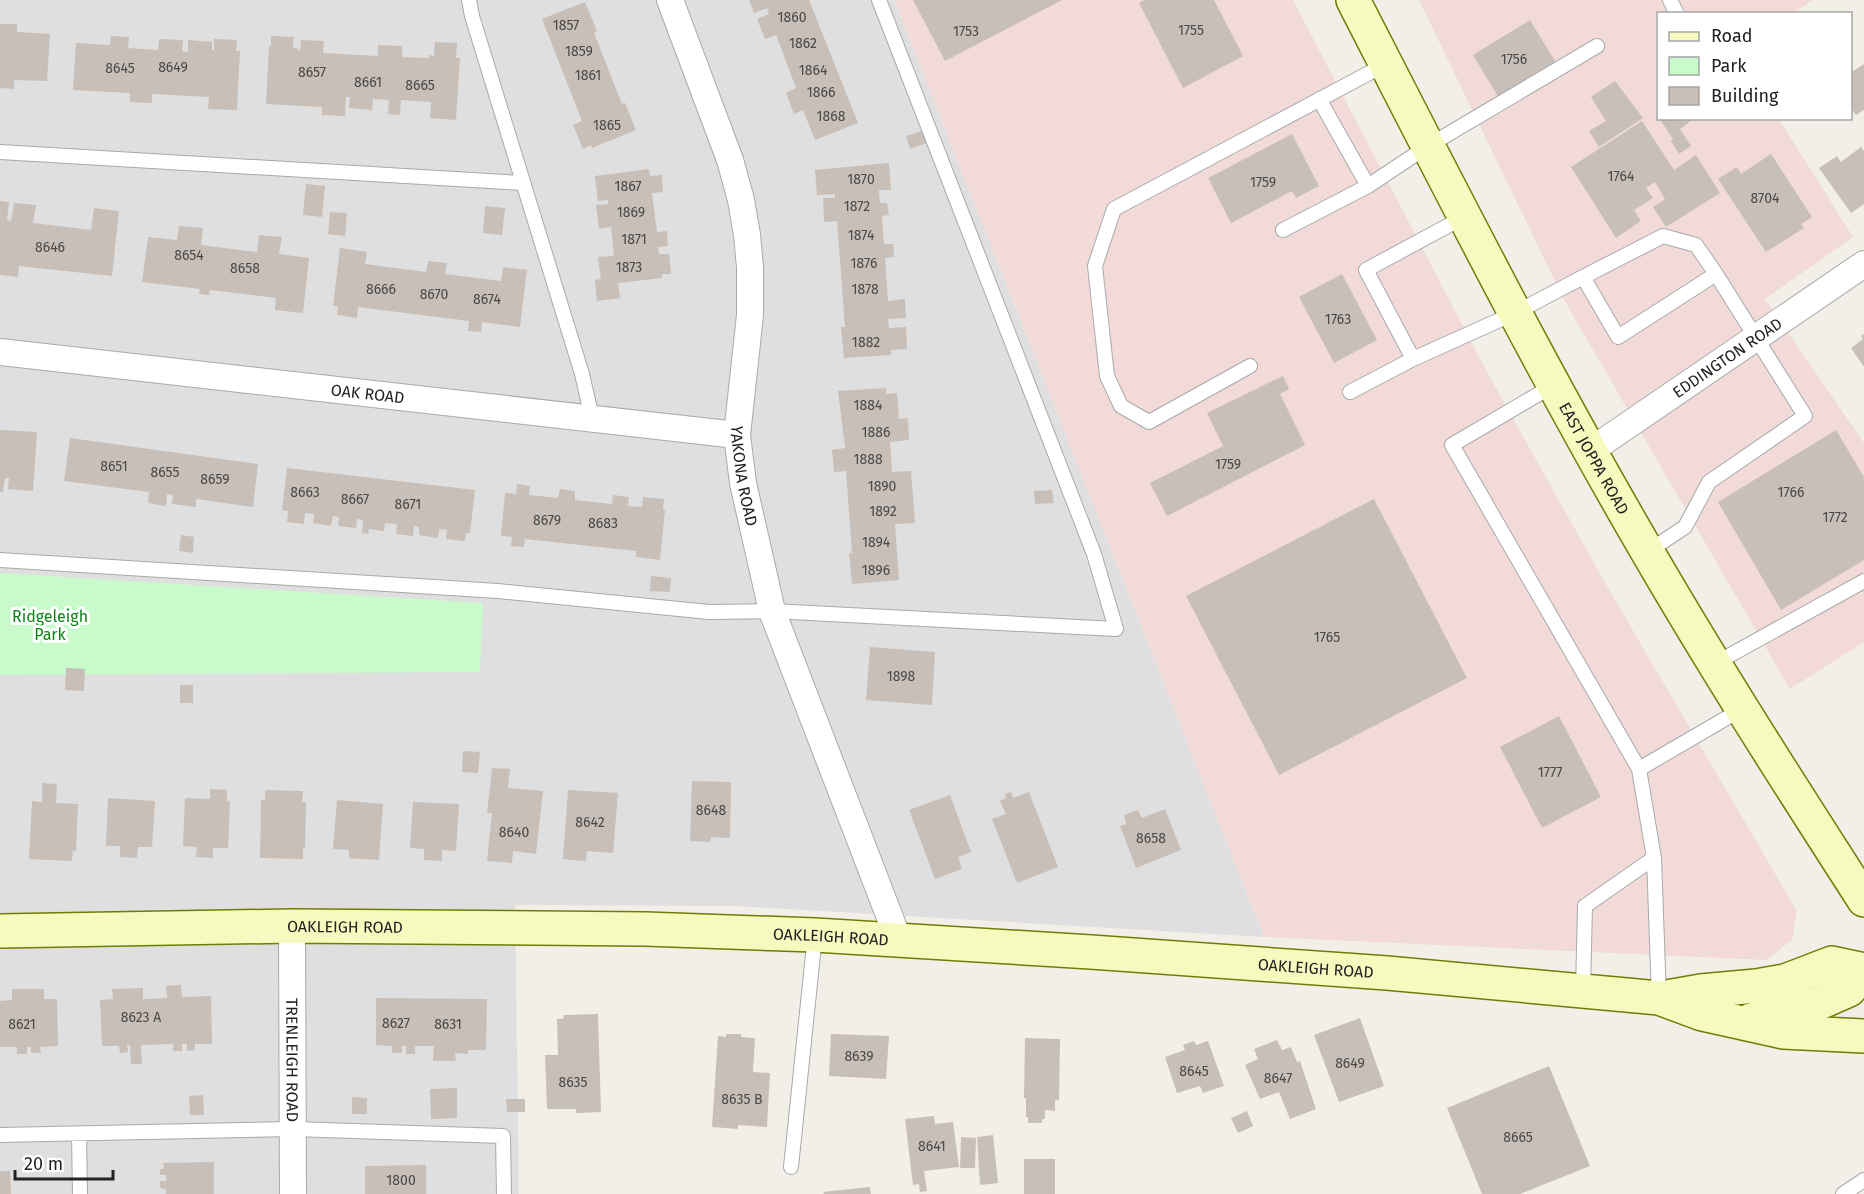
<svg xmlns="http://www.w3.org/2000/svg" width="1864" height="1194" viewBox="0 0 1864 1194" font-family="'Fira Sans',sans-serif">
<rect width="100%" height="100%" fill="#f2efe9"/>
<!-- residential -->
<path fill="#e0dfdf" d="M0,0H894L1264,937L736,906L515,905L519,1194H0Z"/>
<!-- commercial -->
<path fill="#f2dad9" d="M894,0H1293L1487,372L1604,581L1797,911L1792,940L1766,960L1264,937Z
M1419,0H1813L1793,13L1658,14V118L1779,119L1853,237L1765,299L1864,443V642L1790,689L1564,300Z"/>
<!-- park -->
<path fill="#c8facc" d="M0,573L483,603L480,672L0,675Z"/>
<!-- building -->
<path fill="#c7bfb8" d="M749,0H809L858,123L815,140L803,110L794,114L786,93L796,88L776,35L765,39L757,19L769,14L767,8L754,13Z
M913,0H1062L945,61Z
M1145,0H1214L1243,56L1183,88L1139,3Z
M585,2L597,31L594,33L622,104L625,103L636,130L592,148L591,145L583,149L573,125L582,121L542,19Z
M1530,20L1556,63L1499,98L1473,55Z
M0,24H17V32L50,34L47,81L14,80V89L0,88Z
M111,36L129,37L128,48L158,50L159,39L183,40L182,51L188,52V40L212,42V50H214V39L237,40L236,51H240L237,110L208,109L209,97L152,94V103L130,102V93L73,90L76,43L110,45Z
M271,36L294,37L293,48L298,49L299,51H300L301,40L324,41L323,53L378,56V45L402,46V57L429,58V55L434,56L435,42L457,43L456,58H460L456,120L430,118L431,102L401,100L400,115L388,114L389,100L373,99L372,110L349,108L350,97H346L345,116L322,115V107L266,104L269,46H271Z
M1864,64V110L1856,115L1850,106V73Z
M1615,81L1643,118L1599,147L1589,131L1606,121L1591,97Z
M1659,118H1695L1680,129L1691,146L1679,154L1671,141L1673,139Z
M1642,121L1674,170L1696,155L1720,193L1666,227L1653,207L1665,199L1655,182L1646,188L1653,198L1634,210L1641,221L1616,238L1571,167Z
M922,131L927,143L910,149L906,136Z
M1292,134L1319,186L1296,198L1292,191L1231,223L1208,178Z
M1861,147L1864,151V204L1851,213L1819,168L1837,156L1841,162Z
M1771,154L1812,217L1801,224L1804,228L1766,252L1718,179L1737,167L1741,174Z
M889,163L891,190H879L880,203H887L889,215L882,216L884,244H893L894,257L885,258L888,301L905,299L906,318L888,319L889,328L906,327L907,349L891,350V355L844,358L841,327H845L837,221L824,222L823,198H835V194L817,195L815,170Z
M649,169L650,176L662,175L663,192L652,193L657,232L667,231L668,246L658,247L659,254H669L671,274H662V278L618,283L620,298L597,301L595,280L601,279L598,257L614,256L611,227L599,229L596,205L608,204V200L598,201L595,176Z
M306,184L325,186L322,217L303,215Z
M0,201L9,202L7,220L11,221L14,203L36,205L33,223L91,230L94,208L119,211L112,276L19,266L18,277L0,275Z
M485,206L505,208L502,235L483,233Z
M330,212L347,213L345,236L328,234Z
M179,226L203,228L201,245L257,252L259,235L282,237L279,254L309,258L303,313L275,310L276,298L210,290L209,295L199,294L200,289L142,282L148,237L177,240Z
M340,248L367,252L365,264L426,272L428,261L447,263L445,274L501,281L503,267L527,270L520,327L482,322L481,332L468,331L469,321L358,307L357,318L337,315L338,306H333Z
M1342,274L1377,340L1334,363L1299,297Z
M1864,334V367L1851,348L1863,339L1861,336Z
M1283,376L1289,389L1280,394L1305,445L1167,516L1150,483L1223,446L1207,413Z
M886,388V394L897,393L899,419L908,418L909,440L890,442L892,472L911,471L915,523L895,524L899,580L852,584L849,553H852L846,471L834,472L832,450L845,448L838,391Z
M0,430L37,432L33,491L8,489L9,478H5L3,492H0Z
M1836,430L1864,477V560L1781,610L1718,502Z
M70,438L258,464L253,507L196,499V507L172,504L173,495L167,494L166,506L148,503L149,492L64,481Z
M287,468L475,490L470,533H466L465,541L446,539L447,530L439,529L438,538L419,535V527L414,526L413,536L396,534L397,524L385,523L384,531L369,529L368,534L362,533L363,520L357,519L356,528L338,526L339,517L333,516L331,526L313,523L314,514L305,513L304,524L287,522L288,511L282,510Z
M517,484L530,486L529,495L558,498L560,489L575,491V500L612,504L613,495L629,497L628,506L642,507L643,497L664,499L663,509L665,510L660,560L636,557V551L525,539L524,547L511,546L512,537L501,536L505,493L516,494Z
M1052,490L1054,503L1035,504L1034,491Z
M1374,499L1467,678L1279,775L1186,596Z
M181,535L194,537L193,553L179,551Z
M651,576L671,578L670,592L650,591Z
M870,647L935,652L932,705L866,700Z
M66,668L85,669L84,691L65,690Z
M180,685H193V703H180Z
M1559,716L1601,797L1542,828L1500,747Z
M463,751L480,752L478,773L462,772Z
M492,768L510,769L508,788L543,791L536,854L513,851L512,863L487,861L492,813H487Z
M692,781L731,782L730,838L711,837L710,842L690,841Z
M42,783L57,784L56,803L78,804L76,851H73L72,861L29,859L32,801L42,802Z
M210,789L227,790V801L230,802L228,848H213V858L196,857L197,847L183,846L185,798L210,799Z
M265,790L303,791L302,802H306L305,849H303V859L260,858L261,800H265Z
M568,790L618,793L613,853L587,851L586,861L563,859Z
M1011,792L1013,798L1029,792L1058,867L1017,883L992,819L1006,814L1000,801L1006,798L1005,794Z
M950,795L971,852L958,857L962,869L935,879L909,810Z
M108,798L155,801L152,847H138L137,858L120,857V846H106Z
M337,800L383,804L379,860L349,858V850L333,849Z
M413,802L459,804L456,851L442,850V861L424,860V849L410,848Z
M1165,809L1181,850L1136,868L1120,826L1126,824L1124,815L1138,810L1142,818Z
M181,985L182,997L211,996L212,1044H195V1050L187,1051V1044H182V1051H173V1044L141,1045L142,1064H131L130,1045H127L128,1052L120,1053L119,1046H102L100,1000L113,999L112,989L143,988V999L167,998L166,986Z
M12,989H44V999H57L58,1046L40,1047L41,1053H31V1047H27V1054H17V1047H0V1001L12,1000Z
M376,998L487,999L486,1050H468V1054L455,1053L456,1061H433L434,1046H415V1054H406V1046H402V1053H392V1046L376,1045Z
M598,1014L601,1112L576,1113V1109H547L545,1055H558L557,1019H563L564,1015Z
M1360,1018L1384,1086L1339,1102L1314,1035Z
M726,1034H741V1037L755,1038L753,1072L770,1073L767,1127L738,1125V1129L712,1127L718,1036L726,1037Z
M831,1034L889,1036L886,1079L829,1076Z
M1025,1038L1060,1039L1059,1100H1055V1111L1045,1110V1119H1042V1123H1028V1117H1026V1098H1024Z
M1277,1040L1282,1050L1291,1047L1297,1062L1300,1061L1316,1109L1290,1119L1279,1092L1260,1099L1245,1065L1258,1059L1254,1049Z
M1194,1041L1196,1045L1208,1041L1224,1086L1203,1093L1200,1086L1177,1093L1165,1057L1185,1050L1183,1045Z
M1549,1066L1590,1166L1520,1194H1482L1447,1108Z
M457,1088V1118L431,1119L430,1089Z
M203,1095L204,1115H190L189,1096Z
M352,1097L367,1098V1114H352Z
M506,1099H525V1112H507Z
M1247,1111L1253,1126L1238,1133L1231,1118Z
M934,1116L935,1124L953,1122L959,1167L924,1171L927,1191L920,1192L919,1184L913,1185L905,1119Z
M993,1135L998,1183L980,1185L977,1137Z
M961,1137L976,1138L975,1168H960Z
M1024,1159H1055V1194H1024Z
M214,1162V1194H166V1189L160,1188V1181H166V1175H160V1169H164L163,1163Z
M426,1165V1194H365V1166Z
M0,1171H10L11,1194H0Z
M870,1187L871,1194H824L823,1192Z"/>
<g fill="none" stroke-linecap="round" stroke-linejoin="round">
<!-- lane casing -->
<g stroke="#a9a9a9" stroke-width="16">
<path id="lane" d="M469,0L472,16L582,374L592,418
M1670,0L1677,14
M1319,99L1368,186L1428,146L1597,46
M0,152L522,183
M1283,230L1368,186
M1583,277L1663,236L1696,245L1716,274
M1413,359L1515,313L1583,277L1618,337L1716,274L1805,416L1709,482L1685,527L1647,552
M1250,366L1149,422L1121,406L1107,376L1095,266L1114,209L1386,64
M1554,385L1452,445L1639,769L1742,709
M1350,392L1413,359L1366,270L1464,217
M0,560L498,591L709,612L772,611L1116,629L1094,554L879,0
M1714,664L1864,581
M1654,858L1659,998
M1583,991L1585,906L1654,858L1639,769
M79,1134L80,1194
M0,1135L293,1129L503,1136L504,1194
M791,1167L815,935
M1843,1194L1864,1180"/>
</g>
<!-- street casing -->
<g stroke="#a9a9a9" stroke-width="28">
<g id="street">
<path id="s1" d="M670,0L730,160L741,200L747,235L750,267V315L737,435L743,483L772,611L899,941"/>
<path id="s2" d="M0,352L737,435"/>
<path id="s3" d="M1590,451L1864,264"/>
<path id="s4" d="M292,926L293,1194"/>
</g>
</g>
<!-- secondary casing -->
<g stroke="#707d05" stroke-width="36">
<g id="secondary">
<path id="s5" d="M1353,0C1448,185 1542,371 1647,551C1716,670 1790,785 1864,900"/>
<path id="s6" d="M0,931L292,926L645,929L815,935L1091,952L1387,973L1659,998L1702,1014L1783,1032L1864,1036"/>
<path d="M1661,998L1701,991L1756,986L1785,981L1832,963L1864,970"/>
<path d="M1751,1020L1817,1004L1849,990L1864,972"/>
</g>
</g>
<!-- lane -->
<use href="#lane" stroke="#fff" stroke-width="14"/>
<!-- street -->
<use href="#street" stroke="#fff" stroke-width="26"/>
<!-- secondary -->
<use href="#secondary" stroke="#f7fabf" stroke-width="33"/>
</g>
<g text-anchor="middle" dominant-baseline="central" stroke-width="6" stroke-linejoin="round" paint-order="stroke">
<!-- number labels -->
<g font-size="14" fill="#4b4948">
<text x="792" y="17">1860</text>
<text x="566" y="25">1857</text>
<text x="1191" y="30">1755</text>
<text x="966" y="31">1753</text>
<text x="803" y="43">1862</text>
<text x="579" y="51">1859</text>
<text x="1514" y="59">1756</text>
<text x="173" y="67">8649</text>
<text x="120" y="68">8645</text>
<text x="813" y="70">1864</text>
<text x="312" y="72">8657</text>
<text x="588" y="75">1861</text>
<text x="368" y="82">8661</text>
<text x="420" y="85">8665</text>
<text x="821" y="92">1866</text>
<text x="831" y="116">1868</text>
<text x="607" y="125">1865</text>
<text x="1621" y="176">1764</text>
<text x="861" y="179">1870</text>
<text x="1263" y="182">1759</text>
<text x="628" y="186">1867</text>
<text x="1765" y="198">8704</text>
<text x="857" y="206">1872</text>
<text x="631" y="212">1869</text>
<text x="861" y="235">1874</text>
<text x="634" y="239">1871</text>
<text x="50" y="247">8646</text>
<text x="189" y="255">8654</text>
<text x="864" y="263">1876</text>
<text x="629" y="267">1873</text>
<text x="245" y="268">8658</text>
<text x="381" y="289">8666</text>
<text x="865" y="289">1878</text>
<text x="434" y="294">8670</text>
<text x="487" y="299">8674</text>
<text x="1338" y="319">1763</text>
<text x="866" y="342">1882</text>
<text x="868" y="405">1884</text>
<text x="876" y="432">1886</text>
<text x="868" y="459">1888</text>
<text x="1228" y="464">1759</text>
<text x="114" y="466">8651</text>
<text x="165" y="472">8655</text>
<text x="215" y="479">8659</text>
<text x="882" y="486">1890</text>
<text x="305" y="492">8663</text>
<text x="1791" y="492">1766</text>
<text x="355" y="499">8667</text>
<text x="408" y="504">8671</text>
<text x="883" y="511">1892</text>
<text x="1835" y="517">1772</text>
<text x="547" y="520">8679</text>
<text x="603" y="523">8683</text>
<text x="876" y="542">1894</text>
<text x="876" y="570">1896</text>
<text x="1327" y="637">1765</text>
<text x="901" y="676">1898</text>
<text x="1550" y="772">1777</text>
<text x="711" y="810">8648</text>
<text x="590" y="822">8642</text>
<text x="514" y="832">8640</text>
<text x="1151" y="838">8658</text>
<text x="141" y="1017">8623 A</text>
<text x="396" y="1023">8627</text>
<text x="22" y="1024">8621</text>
<text x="448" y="1024">8631</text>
<text x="859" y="1056">8639</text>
<text x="1350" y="1063">8649</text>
<text x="1194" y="1071">8645</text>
<text x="1278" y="1078">8647</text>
<text x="573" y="1082">8635</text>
<text x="742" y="1099">8635 B</text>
<text x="1518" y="1137">8665</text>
<text x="932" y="1146">8641</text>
<text x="401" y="1180">1800</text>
</g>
<!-- street labels -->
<g font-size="16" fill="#222" stroke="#fff">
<text stroke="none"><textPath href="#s3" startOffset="166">EDDINGTON ROAD</textPath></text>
<text stroke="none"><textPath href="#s2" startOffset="370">OAK ROAD</textPath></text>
<text stroke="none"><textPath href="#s5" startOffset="518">EAST JOPPA ROAD</textPath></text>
<text stroke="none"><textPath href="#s1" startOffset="490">YAKONA ROAD</textPath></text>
<text stroke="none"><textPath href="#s6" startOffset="345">OAKLEIGH ROAD</textPath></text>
<text stroke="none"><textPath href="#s6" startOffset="831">OAKLEIGH ROAD</textPath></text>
<text stroke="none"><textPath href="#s6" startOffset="1317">OAKLEIGH ROAD</textPath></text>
<text stroke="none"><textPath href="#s4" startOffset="134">TRENLEIGH ROAD</textPath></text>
</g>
<!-- park labels -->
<g font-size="16" fill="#0c8416" stroke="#fff">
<text x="50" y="616">Ridgeleigh<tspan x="50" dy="18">Park</tspan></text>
</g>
</g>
<!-- legend -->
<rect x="1657" y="12" width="195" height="108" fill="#ffffff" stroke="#a7a7a7" stroke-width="1.5"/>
<rect x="1669" y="32" width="30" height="9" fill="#f7fabf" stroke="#a7a7a7" stroke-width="1.5"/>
<text x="1711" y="42" font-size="18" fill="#222222">Road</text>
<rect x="1669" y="57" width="30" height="18" fill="#c8facc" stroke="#a7a7a7" stroke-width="1.5"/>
<text x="1711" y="72" font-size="18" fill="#222222">Park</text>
<rect x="1669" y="87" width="30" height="18" fill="#c7bfb8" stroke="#a7a7a7" stroke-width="1.5"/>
<text x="1711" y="102" font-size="18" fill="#222222">Building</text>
<!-- scale -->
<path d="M15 1170v9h98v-9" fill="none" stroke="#222222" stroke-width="3"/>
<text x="24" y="1170" font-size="18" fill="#222222" stroke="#ffffff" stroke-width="4.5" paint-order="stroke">20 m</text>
</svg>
